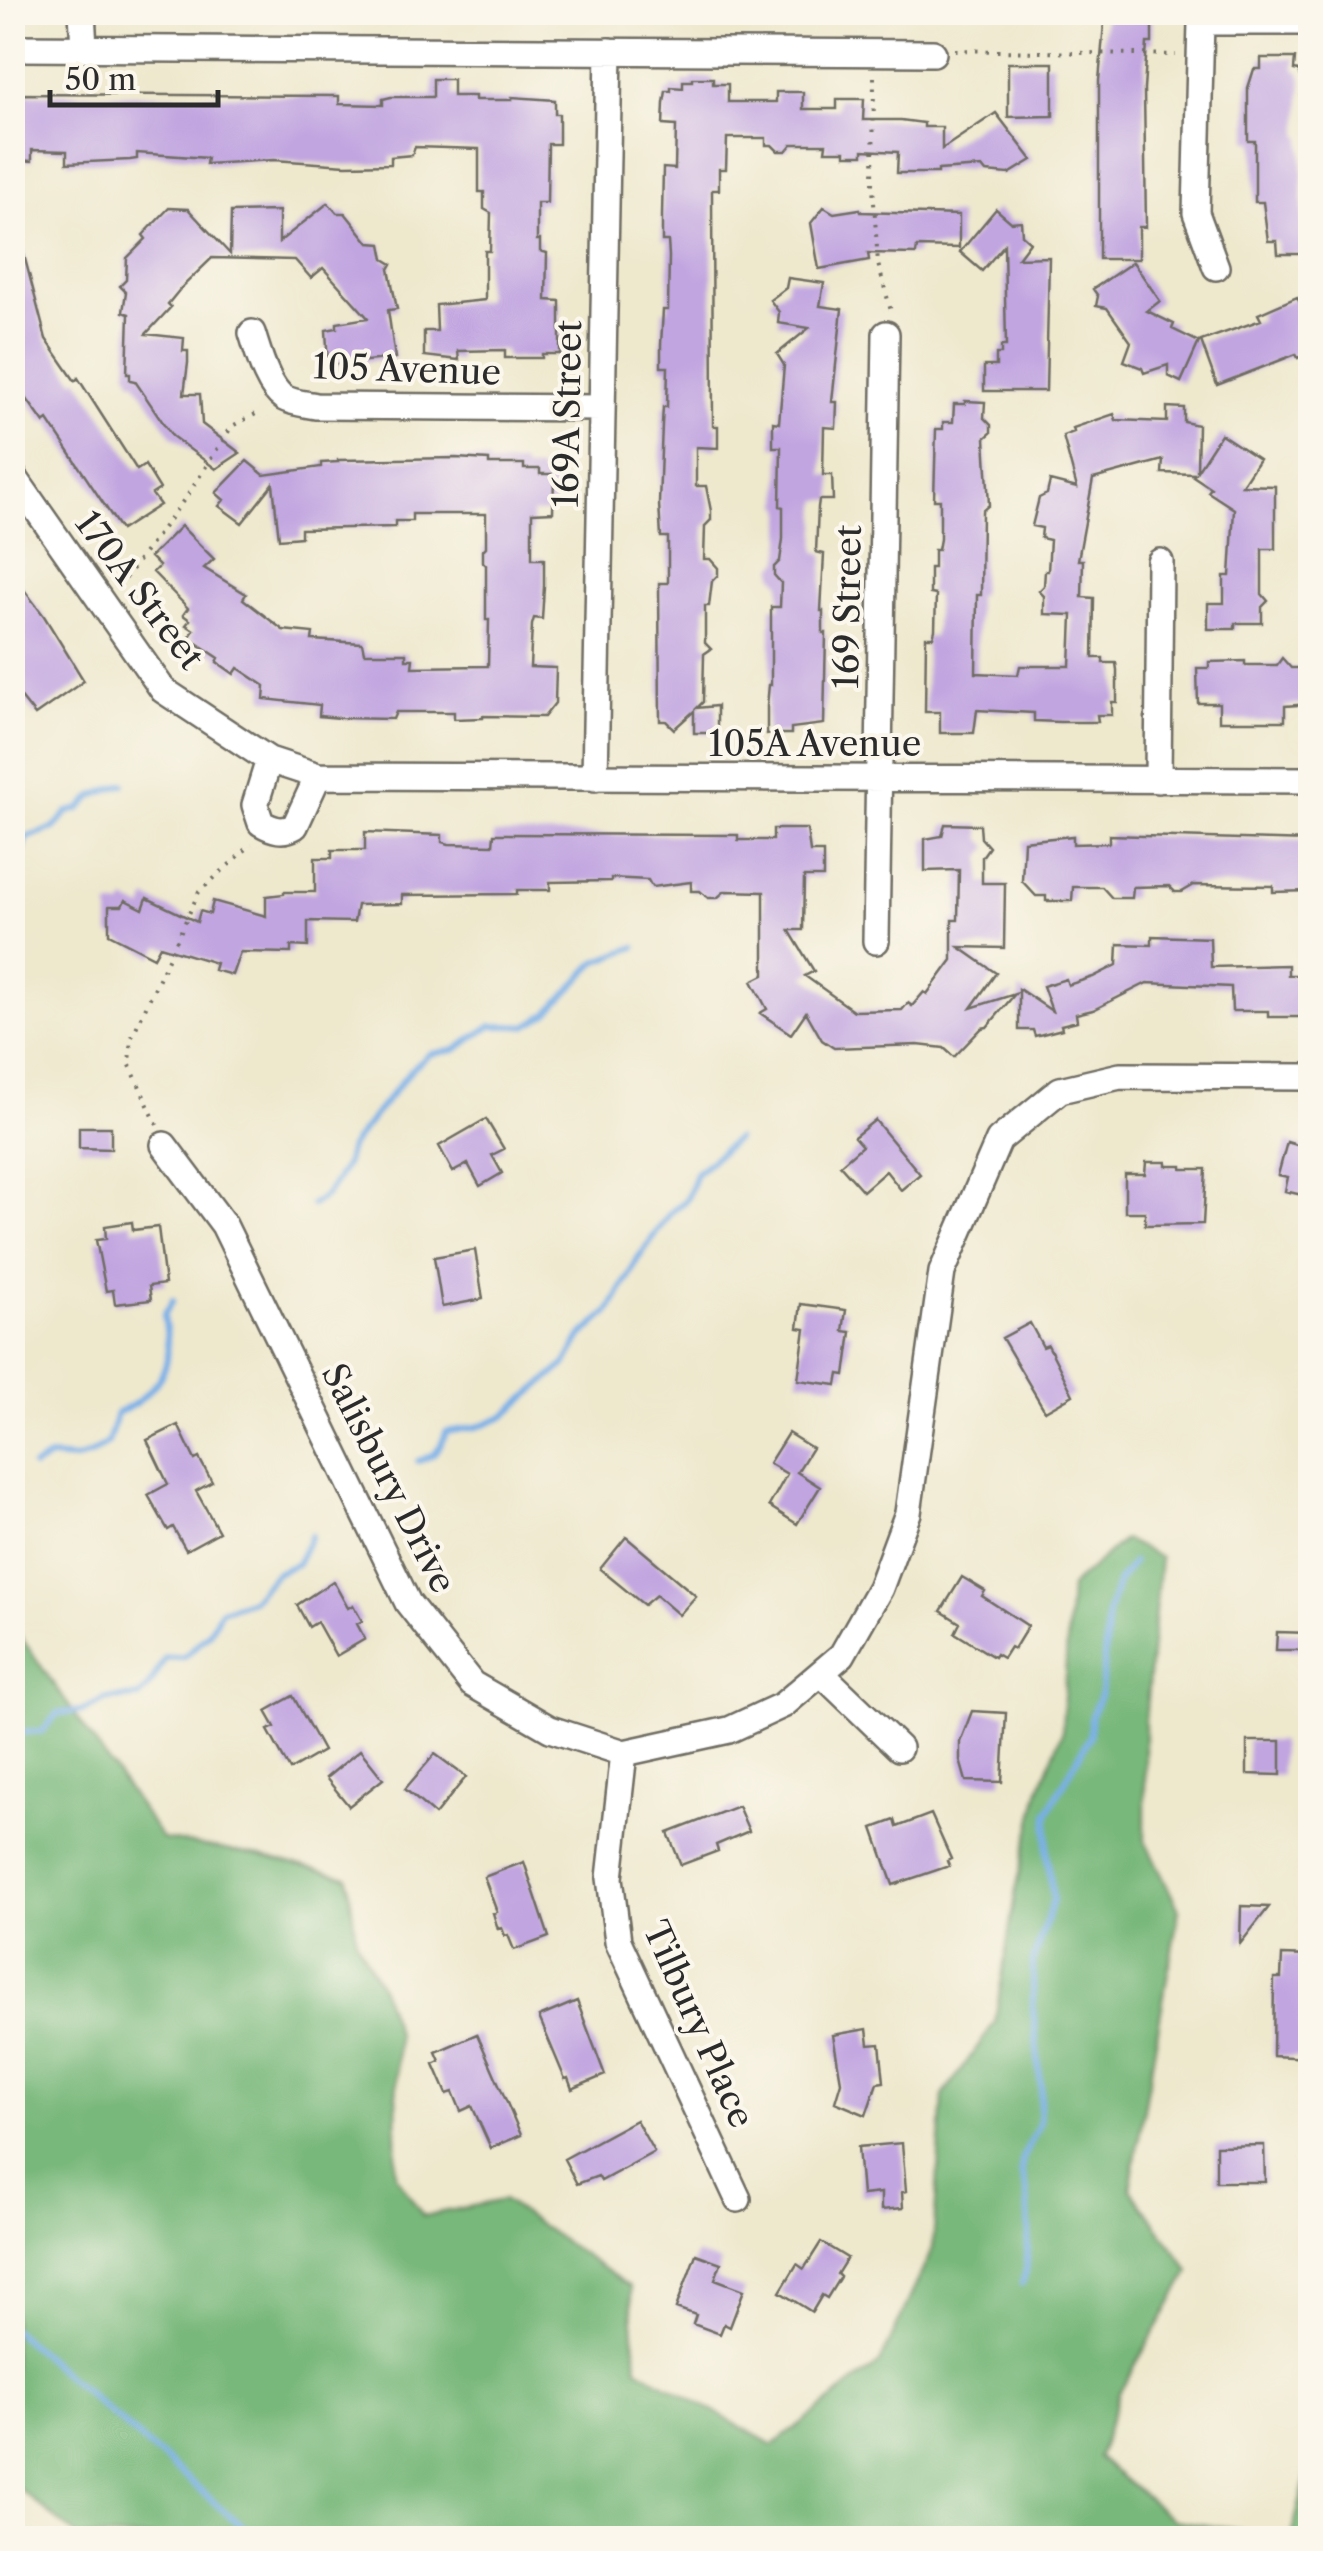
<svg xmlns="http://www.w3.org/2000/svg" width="1323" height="2551" viewBox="0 0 1323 2551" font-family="'Libre Caslon Text',serif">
<rect width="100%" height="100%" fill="#fbf7ec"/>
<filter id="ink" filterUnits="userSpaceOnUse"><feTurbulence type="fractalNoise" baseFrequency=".01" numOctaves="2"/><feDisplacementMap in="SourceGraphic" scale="20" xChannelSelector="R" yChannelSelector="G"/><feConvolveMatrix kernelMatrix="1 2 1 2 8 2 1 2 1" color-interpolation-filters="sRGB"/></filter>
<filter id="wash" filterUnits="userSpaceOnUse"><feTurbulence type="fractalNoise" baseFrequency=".0048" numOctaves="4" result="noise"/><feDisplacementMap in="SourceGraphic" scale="40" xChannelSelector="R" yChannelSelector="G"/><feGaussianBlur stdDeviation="2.25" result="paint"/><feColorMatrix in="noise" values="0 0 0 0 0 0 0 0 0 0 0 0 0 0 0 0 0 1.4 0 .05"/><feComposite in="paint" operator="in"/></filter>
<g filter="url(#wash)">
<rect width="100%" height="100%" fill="#eee8cd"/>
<!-- forest -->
<path fill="#78b87a" stroke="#527252" stroke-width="2.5" d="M1124,1539L1160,1558L1145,1720V1841L1179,1910L1130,2188L1190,2271L1119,2393L1098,2458L1173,2520L1291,2538L1310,2462V2538H79L13,2484V1626L162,1839L260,1856L348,1877L356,1939L380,1985L397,2035L396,2175L423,2216L503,2200L630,2287L637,2368L773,2445L880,2363L933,2248L943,2096L995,2022L1015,1894L1039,1791L1062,1733L1070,1587Z"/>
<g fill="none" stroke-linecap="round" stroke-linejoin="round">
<!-- stream -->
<path stroke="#78afe7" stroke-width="6" d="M12,875L18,869L26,838L54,828L68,812L80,809L93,796L124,784
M312,1205L326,1195L345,1166L350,1147L380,1108L411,1070L430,1054L455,1050L491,1026H526L548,1013L596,962L635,947
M418,1461C436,1456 440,1450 446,1432L477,1427L504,1416L565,1365L581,1337L609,1312L638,1259L670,1213L687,1199L696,1173L736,1139
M33,1467L50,1457L75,1459L90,1454L108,1443L117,1413C131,1408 139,1401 150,1390C174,1365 168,1347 164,1315L173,1300
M13,1733L42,1731L58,1713L83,1711L107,1699L139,1697L149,1687L165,1658L184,1657L209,1633L221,1610L252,1600L276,1573L297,1564L311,1536
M1022,2283L1026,2271L1029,2233L1027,2191L1021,2172L1023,2157L1039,2124L1041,2087L1033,2010V1961L1053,1900L1047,1852L1048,1812L1090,1736V1719L1101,1693L1108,1612L1118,1581L1133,1563
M12,2329L256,2538"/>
</g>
<g id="blocks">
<!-- building -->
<path fill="#c1a5e0" d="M1105,12H1145V19H1152V43H1147L1144,89L1146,227H1139V259H1099V81Z
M1261,58H1295L1294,70L1299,71L1302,79L1299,136H1302L1303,254H1278L1277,241H1268L1263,202H1255V141H1248V88L1254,69H1261Z
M1008,63H1053V116L1008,117Z
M692,78H713V84H728V102H776V92H803V109H837V99H864L863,120H901L924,123V127H942V149L996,113L1032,160L1009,174L986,172L982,167L938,170V173H897L898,152L863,150V155H845V151H825L826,144H792L786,151H778L772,145H766V138H727L726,169H719V190H712L713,426H718V448L696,447V486H706L711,511V520L705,526L704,559H710L718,568V575L712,581L709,606H705V643L711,649L704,654L703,702L697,708L717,706V733H694V711L674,729L666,721H660L659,583H668V537H661L659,504L662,424L663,407H667L668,367H661V345L663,310H668L669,256L668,241H662V216L663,168L675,169L676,126L663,125L664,103L666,91H671V87L683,88V81H692Z
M433,79H453V96H475V100H512V97L555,100V114H559V144H548L547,203H537V240H540V251L547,253L546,300L560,301V354H542V358H505V350L458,351L459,360L424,356V331H437L436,305L485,300V251H490L491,213L484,209V192H479V149L415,147L412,155L391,157V164L346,165L274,160L206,164L207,158L137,153V159L130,160L67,163V151L32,150V161L15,160L12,150V94L339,96V104L383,105V99L391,97H433Z
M328,203L337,213H345L369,243L381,244L384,259L392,264L389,269L397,309L388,310L395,358L328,365L326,330L337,328V323L368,318L323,268L311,278L295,260L212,258L181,288L168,304L171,307L146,334L184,338L183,351H188V363L184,394H200L202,424L240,453L216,469L172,436L135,381L130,380V374H127L129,314L123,312L126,292L120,286L126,280L127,258L146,239L143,235L169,208L188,209L230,254L231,212L279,211V242Z
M824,207L834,213L860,209L861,212L959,215V248L917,247L916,254L868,253L869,260L819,269L811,223Z
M996,209L1011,222L1021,221L1022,235L1030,242L1018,258L1049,257L1046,391H984V366H996V354H1001V346H1006L1004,245L982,271L960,252Z
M18,232L46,339L75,381L78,378L137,470L145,465L160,489L152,494L160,505L121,530L48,420L44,423L12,378V233Z
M1133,262L1160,301L1147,311L1174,324L1172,329L1199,342L1181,382L1168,376V365L1144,373L1142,368L1124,361L1131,342L1107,308L1096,306L1098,296L1093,289Z
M788,278L824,283L820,306L842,309L832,402H837L836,428L824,427L823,475H832L833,500H819L818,507L816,552L824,554L821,611H823V633H826L824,724L791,728V734H767V706L769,685H771V607H780L781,583L774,575V567L780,561L783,539V507L780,506L781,447H773V422L779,423L784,365L777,354L809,328L778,323L779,312L770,300L786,288Z
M1297,297L1301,305L1310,300V352L1298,358L1296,354L1281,360L1217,385L1201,341L1261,320L1258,314Z
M965,401L985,402L984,418L991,425V433L985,438L989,505L982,511L981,595H977L976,673L1018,675L1020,666H1070L1072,615L1044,614V596L1039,591L1044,586L1045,571H1048L1050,540L1041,538L1042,528L1032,526L1039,498L1047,494L1050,481L1077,488L1063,436L1074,432L1073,428L1114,414L1116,420L1167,422V407L1184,408V422L1198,425L1197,471L1221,434L1259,459L1242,485L1275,486V549H1262V594L1268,601L1262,607V623H1235V629H1208V603H1224V576H1230L1234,509L1208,492L1211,488L1193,476L1195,474L1162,473L1163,460L1093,479L1078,560H1083L1082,597L1094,598L1093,658H1103V663H1116L1117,670V702H1112V715H1097L1098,722H1060L1034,721V713L977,710L974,733H940V712H925L926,637H933L935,630L936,595L930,594V568H934V550H938L940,539V500H934L936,429H943V422H953L954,404H965Z
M456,458L489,460V464H524V469H540V474H552L554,477L553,512L532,513V559H544V586L542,619L534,618L532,625L530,667L556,668L555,703L544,717L483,716V718L454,719V712H396L393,719L340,718L319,716L320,705L264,699L265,686L238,668L234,674L217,662L219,658L189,638L194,630L186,625L190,620L183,615L188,608L153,572L159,566L150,557L181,526L214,559L204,568L246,594L243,599L283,630L313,633L312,640L362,643L364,653H406V659H413L412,667L488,666L489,620H486V565L483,562V550L486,547V514H412V521H395V527L301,529V537L279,539L273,484L242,523L219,506L224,500L216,493L247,461L264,475L321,467V463L338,462V460Z
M12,574L44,616L84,681L35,715L12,686Z
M1282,658L1291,668H1310V704L1285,706V721H1219V703H1198L1197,668H1209V662L1245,661V665H1277Z
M945,824L980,825L981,838L989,847L982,857V883H1005L1004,948L959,947L996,973L971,1008L1015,994L987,1027L982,1028L954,1057L944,1048L918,1045L834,1048L822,1040L806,1012L791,1034L760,1013L767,1009L752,981L764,975V892L725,891L717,898H708L700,891H691V882L652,887L648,880L611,878V881L550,882V890H517V894L402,895V904L357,905L354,922L308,921V947L291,946V953L240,952L232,975L214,970L216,963L160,946L154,957L109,934V906H122L125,900L143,909L147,898L197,922L200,911L210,914L213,901L266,916V896L284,894V892H315V858H332V850H365V832L442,835V842L449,844L493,845L494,834L738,835V840H773V829H807L810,852H823V877H804L803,930H789L814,971L805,976L854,1011L902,1010L908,1003L912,1006L924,992L927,994L952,960V920H958L959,870L925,871V839L942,836Z
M1109,835L1310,841V891L1273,892V886L1194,885L1182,892H1175L1169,886L1133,887L1132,898H1112L1102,887H1073L1072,901H1046V896H1036L1022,881L1024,841L1073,836V844L1109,843Z
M1152,936L1210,938L1211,967L1288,965V975H1310V1005H1302V1017H1268V1011H1232L1231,987L1147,983L1093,1010L1076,1014L1077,1021L1061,1025L1062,1029L1035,1036L1033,1030H1019V989L1052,1011L1043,986L1066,979L1068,985L1093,977L1117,965L1118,944L1152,945Z
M486,1119L504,1149L492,1155L502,1173L480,1186L468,1164L453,1172L439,1146Z
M875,1120L920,1174L901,1190L886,1171L863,1191L840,1165L862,1146L854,1137Z
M79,1127H111V1149L79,1148Z
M1287,1142L1310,1149V1188L1305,1186L1302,1195L1285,1191L1288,1177L1278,1175Z
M1146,1162H1166V1166H1182V1169H1206L1203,1224L1145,1225V1212H1125V1174H1145Z
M132,1222L133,1230L158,1227L165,1284L149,1286L151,1300L115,1304L113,1290L106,1291L96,1240L106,1239L105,1226Z
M475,1250L483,1299L442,1307L434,1257Z
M801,1304L846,1310L843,1331L851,1332L845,1375L839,1374L837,1385L798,1380L805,1329L798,1328Z
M1030,1323L1043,1347L1048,1345L1073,1395L1045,1411L1002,1338Z
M178,1425L195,1460L199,1458L212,1482L196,1491L219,1532L186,1550L173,1527L168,1530L148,1495L168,1484L147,1440Z
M788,1433L812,1448L797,1472L820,1487L797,1524L769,1506L787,1474L769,1463Z
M626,1537L696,1596L679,1615L656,1595L644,1605L600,1569Z
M962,1577L985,1591L982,1596L1028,1626L1014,1649L1010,1647L1003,1658L996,1654L994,1657L955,1633L960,1623L941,1611Z
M333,1581L348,1608L353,1605L362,1621L357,1624L365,1639L336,1656L317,1622L309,1627L297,1605Z
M1277,1632L1310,1633V1650H1276Z
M293,1696L323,1751L290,1770L268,1730L275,1727L266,1711Z
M972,1711L1006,1713L1002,1782L966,1781L960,1760V1742Z
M1247,1741H1281V1775L1247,1774Z
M360,1750L383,1779L349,1806L326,1778Z
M435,1754L466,1777L435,1815L405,1789Z
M738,1806L749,1831L716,1845L718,1851L681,1865L668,1833Z
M931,1814L951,1859L947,1861L949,1866L893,1885L873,1828L895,1820L897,1827Z
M524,1862L549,1937L514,1950L508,1935L505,1936L502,1928L498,1929L493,1913L497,1912L484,1877Z
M1241,1906L1269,1907L1240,1944Z
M1282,1955L1310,1956V2058L1273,2056L1274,1978H1281Z
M577,2001L605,2075L572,2089L568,2078L565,2079L539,2017Z
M867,2029L869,2045L880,2044L884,2082L877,2083L866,2115L835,2102L841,2082L833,2035Z
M477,2034L521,2135L491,2148L472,2106L461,2111L453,2092L447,2094L434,2064L440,2061L436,2052Z
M636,2120L654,2152L601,2181L598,2176L577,2184L564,2159Z
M902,2143L906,2191L902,2192L903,2208L881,2210V2193L862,2195L858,2147Z
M1264,2145L1265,2182H1216V2146Z
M821,2242L847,2258L837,2274L840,2277L827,2298L822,2295L812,2312L780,2292L797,2264L804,2269Z
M696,2254L721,2263L715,2279L744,2290L730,2327L724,2324L720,2334L693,2324L696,2315L676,2308Z"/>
</g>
</g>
<g filter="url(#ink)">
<use href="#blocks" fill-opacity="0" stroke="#6f6d64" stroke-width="2.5"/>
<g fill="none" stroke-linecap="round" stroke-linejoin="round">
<!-- minor casing -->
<g stroke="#6f6d64" stroke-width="30">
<path id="minor" d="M82,12L84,48
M12,48L933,53
M1216,267L1196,213L1201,22H1310
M252,333C258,351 267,387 284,398C293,403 306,404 316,406L602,408
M12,474L163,690L269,760L318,776L1310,780
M269,760L255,805L261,823C273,830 283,833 295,826L318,776
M595,778L609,51
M1158,780L1160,562
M876,941L886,334
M164,1145L224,1225L408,1603L472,1684L550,1729L624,1753L729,1730L783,1705L842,1655L880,1588L908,1513L942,1272L999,1140L1060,1090L1120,1076L1310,1077
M821,1673L899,1748
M624,1753L610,1878L618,1941L738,2199"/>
</g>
<!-- path -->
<path stroke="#6f6d64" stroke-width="4" stroke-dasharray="2.5 8" stroke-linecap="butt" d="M955,50L1176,55
M874,77L873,187L878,264L891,311
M119,587L189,493L232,426L262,411
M157,1125L129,1063L131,1039L199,892L252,844"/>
<!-- minor -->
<use href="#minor" stroke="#fff" stroke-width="25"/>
</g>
</g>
<g text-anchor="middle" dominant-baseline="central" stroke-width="8" stroke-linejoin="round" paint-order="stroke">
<!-- street labels -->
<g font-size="35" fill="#2b2b2b" stroke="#fbf7ec">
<text transform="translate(407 369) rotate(2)">105 Avenue</text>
<text transform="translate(567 414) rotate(-89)">169A Street</text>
<text transform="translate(140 590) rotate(53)">170A Street</text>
<text transform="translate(847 607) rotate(-89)">169 Street</text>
<text x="815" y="743">105A Avenue</text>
<text transform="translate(389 1478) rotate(63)">Salisbury Drive</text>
<text transform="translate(699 2024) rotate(66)">Tilbury Place</text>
</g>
</g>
<!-- margin -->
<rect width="1323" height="2551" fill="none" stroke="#fbf7ec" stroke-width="50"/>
<!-- scale -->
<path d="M50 90v15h168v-15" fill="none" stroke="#2b2b2b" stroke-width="5"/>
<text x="65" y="90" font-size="30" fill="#2b2b2b" stroke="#fbf7ec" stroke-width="8" paint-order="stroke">50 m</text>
</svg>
